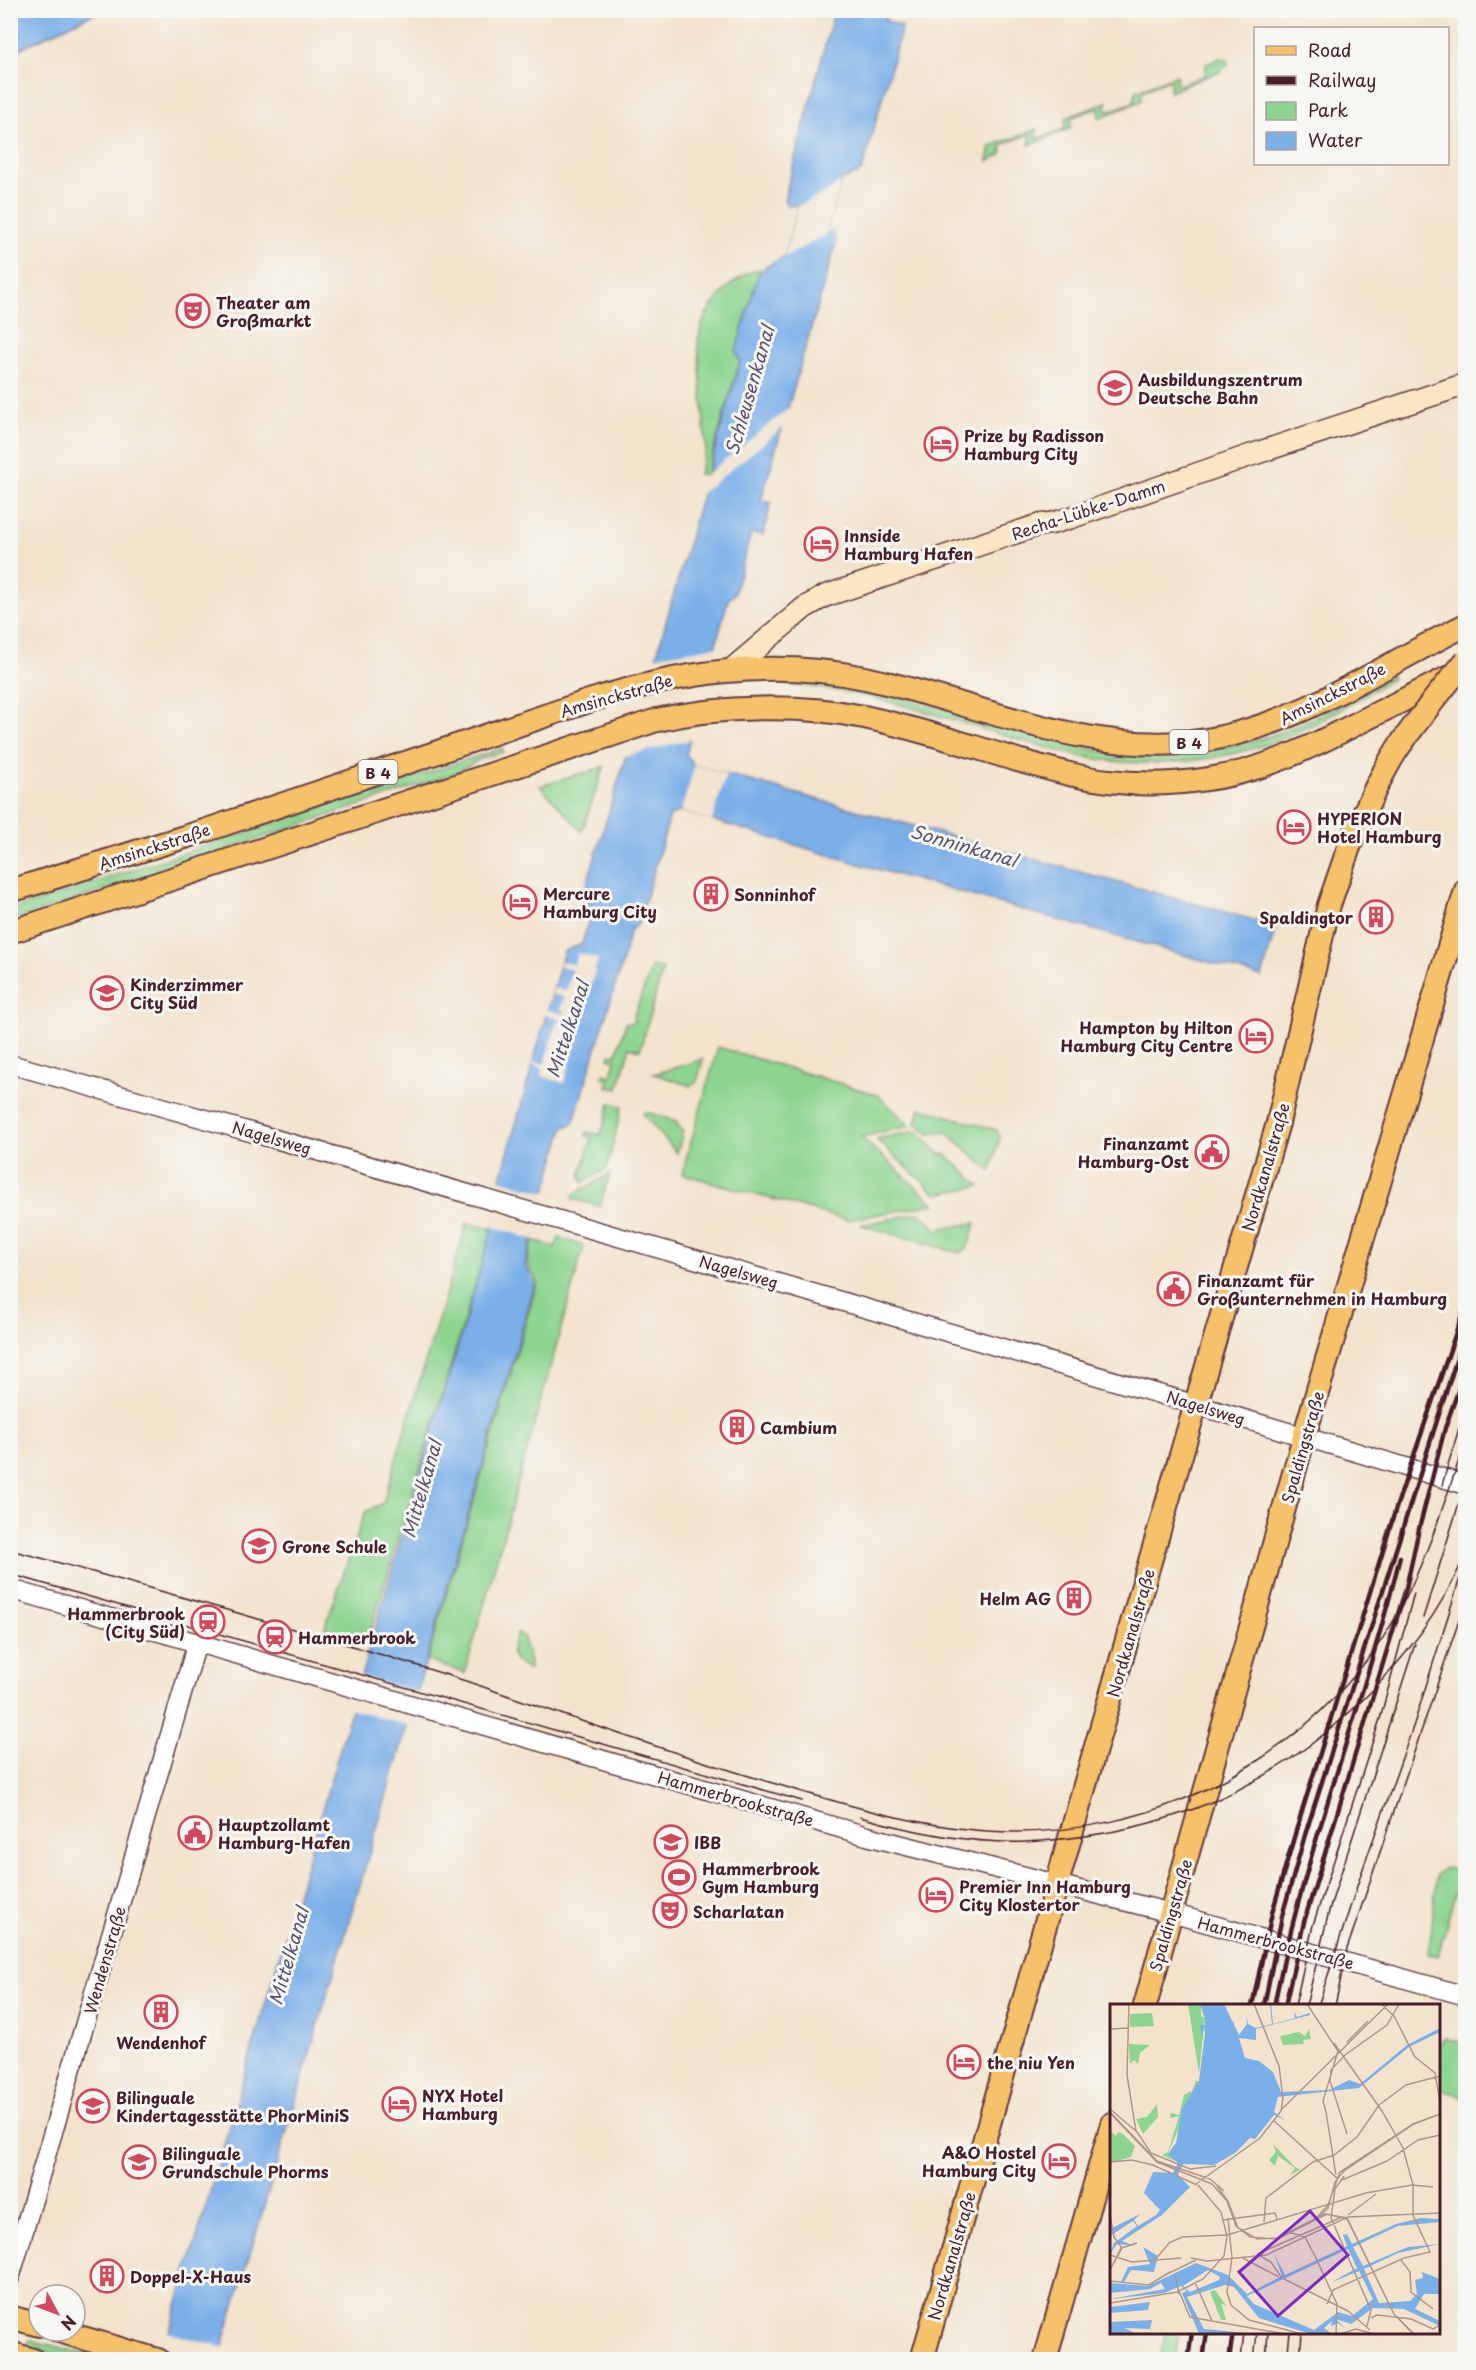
<svg xmlns="http://www.w3.org/2000/svg" width="1476" height="2370" viewBox="0 0 1476 2370" font-family="'Playpen Sans',sans-serif">
<rect width="100%" height="100%" fill="#f6f6f2"/>
<filter id="ink" filterUnits="userSpaceOnUse"><feTurbulence type="fractalNoise" baseFrequency=".0167" numOctaves="2"/><feDisplacementMap in="SourceGraphic" scale="12" xChannelSelector="R" yChannelSelector="G"/><feConvolveMatrix kernelMatrix="1 2 1 2 8 2 1 2 1" color-interpolation-filters="sRGB"/></filter>
<filter id="wash" filterUnits="userSpaceOnUse"><feTurbulence type="fractalNoise" baseFrequency=".008" numOctaves="4" result="noise"/><feDisplacementMap in="SourceGraphic" scale="24" xChannelSelector="R" yChannelSelector="G"/><feGaussianBlur stdDeviation="1.35" result="paint"/><feColorMatrix in="noise" values="0 0 0 0 0 0 0 0 0 0 0 0 0 0 0 0 0 1.4 0 .05"/><feComposite in="paint" operator="in"/></filter>
<g filter="url(#wash)">
<rect width="100%" height="100%" fill="#f3e3cd"/>
<!-- green -->
<path fill="#8cd48f" stroke="#6b7a5d" stroke-width="1.5" d="M1221,58L1227,60L1228,65L1218,72L1169,92L1171,82L1167,81L1142,91L1141,101L1099,118V109L1097,108L1071,118V128L1029,145L1031,136L1027,135L1002,145L1001,155L988,161L991,146L1037,129L1036,137L1040,138L1064,129L1066,118L1107,102L1106,110L1109,111L1134,102L1136,91L1177,75L1176,83L1179,85L1205,75L1206,64Z
M759,269L761,271L758,275L736,351L740,361L706,475L699,474L706,449L698,344C700,312 728,279 759,269Z
M1391,676L1392,679C1348,706 1305,733 1255,748C1197,765 1133,768 1075,755C978,732 884,690 784,685V678C863,683 938,708 1014,729C1049,739 1084,750 1120,753C1167,756 1215,752 1260,739C1306,726 1349,698 1391,676Z
M502,748L503,752L482,758L454,774L11,921V910Z
M604,767L582,831L540,786Z
M652,966L663,969L640,1050L630,1047L618,1089L607,1087L609,1080L603,1078L604,1074L611,1076L615,1060L609,1058L610,1054L616,1055L626,1023L634,1022V1016Z
M718,1047L878,1095L910,1126L861,1137L935,1204L847,1220L682,1174Z
M703,1059L697,1082L691,1086L654,1074Z
M610,1103L622,1106L607,1169L583,1182L580,1176L592,1138L586,1136L587,1132L601,1135Z
M920,1108L997,1130L1000,1137L991,1171L946,1132L929,1134L916,1123Z
M646,1112L675,1121L683,1132L677,1153L643,1114Z
M916,1131L941,1155L945,1154L980,1186L936,1194L876,1139Z
M610,1174L600,1206L573,1199L574,1194Z
M919,1213L937,1229L976,1223L968,1247L960,1253L860,1225Z
M467,1223L492,1229L367,1643L324,1630L365,1512L383,1503Z
M559,1238L584,1246L465,1673L427,1661L537,1283L527,1263L533,1240L555,1247Z
M517,1633L524,1636C523,1647 531,1657 530,1668L527,1669L515,1660L511,1653Z
M1451,1868L1460,1875L1438,1956L1429,1954L1437,1874L1443,1869Z
M1444,2038L1465,2043L1466,2088L1463,2096L1439,2089V2045Z
M1166,2332L1179,2333L1175,2359H1159Z
M30,2340L106,2359H74L27,2346Z"/>
<!-- water -->
<path fill="#7aafe8" stroke="#62678a" stroke-width="1.5" d="M11,10H99V11L11,53Z
M834,11L856,15L858,11H887L885,20L902,27L862,171L841,181L826,234L833,231L836,243L761,500L771,503L763,535L751,533L734,595L728,600L686,754L693,765L1276,926L1262,977L866,866L681,811L670,816L638,925L631,929L625,949L626,950L573,1124L564,1127L525,1264L535,1284L406,1730L222,2348L161,2360L492,1229L501,1178L564,951L582,944L590,915L583,897L656,657L740,361L736,351L758,275L765,267L784,257L798,205L788,206L784,200Z"/>
<!-- pier -->
<path fill="#f3e3cd" d="M841,181L826,235L784,257L798,204L801,205L835,187Z
M792,406L786,425L697,497L702,478Z
M718,646L693,739L622,757L653,657Z
M695,765L726,774L712,821L681,811Z
M578,953L598,959L583,1016L575,1014L571,1025L580,1028L564,1083L541,1076L543,1068L532,1065L533,1062L544,1064L557,1021L561,1022L562,1020L546,1015L548,1010L563,1014L565,1011L560,1009L564,997L552,994L554,988L566,991L572,970L560,966L561,961L574,965Z
M498,1179L548,1193L535,1240L490,1226Z
M358,1675L419,1693L410,1726L348,1708Z
M167,2332L225,2348L222,2360L159,2359Z"/>
</g>
<g filter="url(#ink)">
<g fill="none" stroke-linecap="round" stroke-linejoin="round">
<!-- tertiary casing -->
<g stroke="#633c43" stroke-width="21">
<path id="tertiary" d="M10,1064C496,1201 982,1340 1466,1485
M10,1589L867,1836L1171,1913L1466,1996
M10,2278L197,1643"/>
</g>
<!-- secondary casing -->
<g stroke="#633c43" stroke-width="24">
<path id="secondary" d="M731,670L804,608L825,596L1039,525L1053,523L1070,518L1251,455L1466,384"/>
</g>
<!-- primary casing -->
<g stroke="#633c43" stroke-width="26">
<path id="primary" d="M10,891L204,831L589,701C679,672 771,658 865,678C973,701 1079,754 1193,742C1293,730 1376,668 1466,625
M10,932L657,720C720,706 800,704 864,717C917,728 969,746 1021,761C1050,769 1079,778 1109,781C1141,785 1176,784 1208,779C1261,771 1305,750 1352,726C1387,708 1422,691 1457,673
M1145,2006L1304,1437L1466,890
M10,2317L39,2325
M59,2331L158,2360
M10,2353L33,2360
M922,2360L1094,1753L1278,1123L1329,905L1349,847
M1045,2360L1112,2124"/>
</g>
<!-- tertiary -->
<use href="#tertiary" stroke="#fff" stroke-width="18"/>
<!-- secondary -->
<use href="#secondary" stroke="#fbe6c4" stroke-width="21"/>
<!-- primary -->
<use href="#primary" stroke="#f5c16b" stroke-width="22"/>
<!-- tram -->
<path stroke="#4a1f2b" stroke-width="1.5" d="M1442,1485L1466,1405
M10,1550C90,1570 169,1594 248,1616C330,1640 412,1662 492,1690C581,1721 669,1752 759,1779C824,1798 889,1819 957,1828C1062,1842 1168,1818 1257,1761C1313,1726 1371,1666 1401,1607C1429,1554 1446,1497 1466,1440
M10,1574L802,1801
M1423,1618L1466,1481
M860,1817C913,1832 970,1844 1025,1842C1083,1839 1140,1829 1194,1809C1309,1766 1418,1666 1466,1553
M1295,2006L1313,1925L1380,1719L1414,1593
M1306,2006L1330,1907L1415,1644
M1318,2006L1359,1880L1414,1724L1460,1578
M1335,2006L1347,1949L1466,1600
M1241,2360L1244,2332
M1254,2360L1257,2332
M1266,2360L1268,2332
M1287,2360L1290,2332
M1300,2360L1302,2332"/>
<!-- rail -->
<path stroke="#4a1f2b" stroke-width="4.5" d="M1252,2006L1272,1913L1295,1834L1397,1505L1466,1303
M1264,2006L1282,1916L1305,1835L1463,1339
M1274,2006C1304,1852 1363,1708 1400,1557
M1285,2006L1304,1922L1406,1588L1419,1529L1445,1428L1466,1368
M1188,2360L1192,2332
M1203,2360L1207,2332
M1229,2360L1233,2332"/>
<!-- primary-bridge casing -->
<g stroke="#633c43" stroke-width="26" stroke-linecap="butt">
<path id="primary-bridge" d="M1349,847C1364,814 1378,779 1398,748C1419,718 1442,689 1466,661"/>
</g>
<!-- primary-bridge -->
<use href="#primary-bridge" stroke="#f5c16b" stroke-width="22"/>
</g>
</g>
<!-- icons -->
<defs>
<g id="theatre-ring" transform="scale(1.725)"><circle r="9.5" fill="#f6f6f2" stroke="#d1495b" stroke-width="1.5"/><path d="M-5-5.5Q0-4 5-5.5V0Q5 5 0 6Q-5 5-5 0ZM-3.3-2.5H-1v1.5H-3.3ZM1-2.5H3.3v1.5H1ZM-2.8 1Q0 5.5 2.8 1Z" fill="#d1495b"/></g>
<g id="university-ring" transform="scale(1.725)"><circle r="9.5" fill="#f6f6f2" stroke="#d1495b" stroke-width="1.5"/><path d="M0-5L7-2L0 1L-7-2ZM-4 1L0 2.5L4 1V4Q0 6-4 4Z" fill="#d1495b"/></g>
<g id="hotel-ring" transform="scale(1.725)"><circle r="9.5" fill="#f6f6f2" stroke="#d1495b" stroke-width="1.5"/><path d="M-6-4.5h1.5V1H6V5H4.5V3h-9V5H-6ZM-4 0a1.8 1.8 0 1 1 3.6 0ZM.5 0V-2.5h3Q6-2.5 6 0Z" fill="#d1495b"/></g>
<g id="building-ring" transform="scale(1.725)"><circle r="9.5" fill="#f6f6f2" stroke="#d1495b" stroke-width="1.5"/><path d="M-4-6H4V6H1V3H-1V6H-4ZM-2.5-4.3h1.7v1.8h-1.7ZM.8-4.3h1.7v1.8H.8ZM-2.5-1h1.7V.8h-1.7ZM.8-1h1.7V.8H.8Z" fill="#d1495b"/></g>
<g id="school-ring" transform="scale(1.725)"><circle r="9.5" fill="#f6f6f2" stroke="#d1495b" stroke-width="1.5"/><path d="M0-5L7-2L0 1L-7-2ZM-4 1L0 2.5L4 1V4Q0 6-4 4Z" fill="#d1495b"/></g>
<g id="civic-ring" transform="scale(1.725)"><circle r="9.5" fill="#f6f6f2" stroke="#d1495b" stroke-width="1.5"/><path d="M-.6-6.5H3V-4.5H.6V-3L4-1V1h2V6H-6V1h2V-1L-.6-3ZM-1.2 2.5V6h2.4V2.5Z" fill="#d1495b"/></g>
<g id="station-ring" transform="scale(1.725)"><circle r="9.5" fill="#f6f6f2" stroke="#d1495b" stroke-width="1.5"/><path d="M-3-6H3Q5-6 5-4V2Q5 4 3 4L4.5 6H3L1.5 4h-3L-3 6H-4.5L-3 4Q-5 4-5 2V-4Q-5-6-3-6ZM-3.5-4v3h7v-3ZM-3.5 1v1.5H-2V1ZM2 1v1.5H3.5V1Z" fill="#d1495b"/></g>
<g id="stadium-ring" transform="scale(1.725)"><circle r="9.5" fill="#f6f6f2" stroke="#d1495b" stroke-width="1.5"/><path d="M0-5a6.5 5 0 1 0 0 10a6.5 5 0 1 0 0-10ZM-3.5-1.8h7v3.6h-7Z" fill="#d1495b"/></g>
</defs>
<g fill-rule="evenodd">
<use href="#theatre-ring" x="193" y="311"/>
<use href="#university-ring" x="1115" y="388"/>
<use href="#hotel-ring" x="941" y="444"/>
<use href="#hotel-ring" x="821" y="544"/>
<use href="#hotel-ring" x="1294" y="827"/>
<use href="#building-ring" x="711" y="894"/>
<use href="#hotel-ring" x="520" y="902"/>
<use href="#building-ring" x="1376" y="917"/>
<use href="#school-ring" x="107" y="993"/>
<use href="#hotel-ring" x="1256" y="1036"/>
<use href="#civic-ring" x="1212" y="1152"/>
<use href="#civic-ring" x="1174" y="1289"/>
<use href="#building-ring" x="737" y="1427"/>
<use href="#university-ring" x="259" y="1546"/>
<use href="#building-ring" x="1074" y="1598"/>
<use href="#station-ring" x="208" y="1622"/>
<use href="#station-ring" x="275" y="1637"/>
<use href="#civic-ring" x="195" y="1833"/>
<use href="#school-ring" x="671" y="1842"/>
<use href="#stadium-ring" x="679" y="1877"/>
<use href="#hotel-ring" x="936" y="1895"/>
<use href="#theatre-ring" x="670" y="1911"/>
<use href="#building-ring" x="161" y="2012"/>
<use href="#hotel-ring" x="964" y="2062"/>
<use href="#hotel-ring" x="399" y="2104"/>
<use href="#school-ring" x="93" y="2106"/>
<use href="#hotel-ring" x="1059" y="2161"/>
<use href="#school-ring" x="139" y="2162"/>
<use href="#building-ring" x="107" y="2276"/>
</g>
<g text-anchor="middle" dominant-baseline="central" stroke-width="6" stroke-linejoin="round" paint-order="stroke">
<!-- shield labels -->
<g fill="#f6f6f2" stroke="#7e6067" stroke-width="1.5">
<rect x="1169.5" y="730" width="39" height="24" rx="4.5"/>
<rect x="358.5" y="760" width="39" height="24" rx="4.5"/>
</g>
<g font-size="15" font-weight="bold" fill="#4a1f2b">
<text x="1189" y="742">B 4</text>
<text x="378" y="772">B 4</text>
</g>
<!-- poi labels -->
<g font-size="16" font-weight="bold" fill="#4a1f2b" stroke="#f6f6f2" text-anchor="start">
<text x="216" y="302">Theater am<tspan x="216" dy="18">Großmarkt</tspan></text>
<text x="1138" y="379">Ausbildungszentrum<tspan x="1138" dy="18">Deutsche Bahn</tspan></text>
<text x="964" y="435">Prize by Radisson<tspan x="964" dy="18">Hamburg City</tspan></text>
<text x="844" y="535">Innside<tspan x="844" dy="18">Hamburg Hafen</tspan></text>
<text x="1317" y="818">HYPERION<tspan x="1317" dy="18">Hotel Hamburg</tspan></text>
<text x="543" y="893">Mercure<tspan x="543" dy="18">Hamburg City</tspan></text>
<text x="734" y="894">Sonninhof</text>
<text x="1353" y="917" text-anchor="end">Spaldingtor</text>
<text x="130" y="984">Kinderzimmer<tspan x="130" dy="18">City Süd</tspan></text>
<text x="1233" y="1027" text-anchor="end">Hampton by Hilton<tspan x="1233" dy="18">Hamburg City Centre</tspan></text>
<text x="1189" y="1143" text-anchor="end">Finanzamt<tspan x="1189" dy="18">Hamburg-Ost</tspan></text>
<text x="1197" y="1280">Finanzamt für<tspan x="1197" dy="18">Großunternehmen in Hamburg</tspan></text>
<text x="760" y="1427">Cambium</text>
<text x="282" y="1546">Grone Schule</text>
<text x="1051" y="1598" text-anchor="end">Helm AG</text>
<text x="185" y="1613" text-anchor="end">Hammerbrook<tspan x="185" dy="18">(City Süd)</tspan></text>
<text x="298" y="1637">Hammerbrook</text>
<text x="218" y="1824">Hauptzollamt<tspan x="218" dy="18">Hamburg-Hafen</tspan></text>
<text x="694" y="1842">IBB</text>
<text x="702" y="1868">Hammerbrook<tspan x="702" dy="18">Gym Hamburg</tspan></text>
<text x="959" y="1886">Premier Inn Hamburg<tspan x="959" dy="18">City Klostertor</tspan></text>
<text x="693" y="1911">Scharlatan</text>
<text x="161" y="2042" text-anchor="middle">Wendenhof</text>
<text x="987" y="2062">the niu Yen</text>
<text x="422" y="2095">NYX Hotel<tspan x="422" dy="18">Hamburg</tspan></text>
<text x="116" y="2097">Bilinguale<tspan x="116" dy="18">Kindertagesstätte PhorMiniS</tspan></text>
<text x="1036" y="2152" text-anchor="end">A&amp;O Hostel<tspan x="1036" dy="18">Hamburg City</tspan></text>
<text x="162" y="2153">Bilinguale<tspan x="162" dy="18">Grundschule Phorms</tspan></text>
<text x="130" y="2276">Doppel-X-Haus</text>
</g>
<!-- street labels -->
<g font-size="16" fill="#4a1f2b" stroke="#f6f6f2">
<text transform="translate(1088 509) rotate(-18)">Recha-Lübke-Damm</text>
<text transform="translate(1332 693) rotate(-27)">Amsinckstraße</text>
<text transform="translate(616 695) rotate(-16)">Amsinckstraße</text>
<text transform="translate(154 846) rotate(-18)">Amsinckstraße</text>
<text transform="translate(272 1137) rotate(16)">Nagelsweg</text>
<text transform="translate(1265 1167) rotate(-74)">Nordkanalstraße</text>
<text transform="translate(739 1271) rotate(16)">Nagelsweg</text>
<text transform="translate(1206 1407) rotate(17)">Nagelsweg</text>
<text transform="translate(1302 1447) rotate(-74)">Spaldingstraße</text>
<text transform="translate(1130 1633) rotate(-74)">Nordkanalstraße</text>
<text transform="translate(736 1798) rotate(16)">Hammerbrookstraße</text>
<text transform="translate(1170 1915) rotate(-74)">Spaldingstraße</text>
<text transform="translate(1276 1942) rotate(15)">Hammerbrookstraße</text>
<text transform="translate(104 1960) rotate(-74)">Wendenstraße</text>
<text transform="translate(951 2256) rotate(-74)">Nordkanalstraße</text>
</g>
<!-- water labels -->
<g font-size="18" font-style="italic" fill="#5b516d" stroke="#f6f6f2">
<text transform="translate(749 390) rotate(-74)">Schleusenkanal</text>
<text transform="translate(964 845) rotate(16)">Sonninkanal</text>
<text transform="translate(567 1029) rotate(-72)">Mittelkanal</text>
<text transform="translate(421 1489) rotate(-74)">Mittelkanal</text>
<text transform="translate(288 1956) rotate(-74)">Mittelkanal</text>
</g>
</g>
<!-- overview -->
<g transform="translate(1110 2004)">
<rect width="330" height="330" fill="#f3e3cd"/>
<path d="M78,0H91V12L95,14L89,69ZM42,9L44,22L20,23V10ZM199,25L201,35L193,36L194,40L173,41L170,32L189,28L195,32ZM19,40L40,41L30,49L28,60L24,56L20,60ZM86,77H89L58,149L68,158L52,151L58,148L69,112L60,114L61,109L69,111L74,91L81,87V90ZM47,100L48,113L33,130L26,115L37,113ZM0,126L6,132L8,128L13,130L25,142L21,153L0,159ZM163,140L184,162L190,166L180,171L185,164L168,152L165,162L159,156L166,148ZM105,286L117,303L111,299L116,316H111L100,288Z" fill="#8cd48f"/>
<path d="M90,0H114L129,31L137,20L136,11L138,20L146,24L162,20L160,1H151L161,0L163,20L185,14L184,8L187,13L200,9V11L146,25V36L129,34L135,54L149,57L163,68L171,88L219,86L239,76L250,80L297,41L330,24V28L299,43L249,84L168,93L164,108L175,116L164,111L145,135L140,134L125,149L104,161L73,160L68,171L80,183L52,211L12,237L25,242L7,240L0,250L4,239L27,222L23,217L0,232V225L30,210L24,216L28,222L46,211L50,206L34,189L43,168L63,169L68,159L58,150L66,139L72,105L89,77L95,29L94,22L92,33L90,21H95V15ZM311,214L330,215V218L288,222L243,243L253,262L298,243L330,240L288,249L254,265L269,299L300,297L307,290L305,276L313,274L312,268L330,275V290H314L305,305L330,317V322L294,305L263,304L241,320L226,315L236,325L228,319L221,322L222,317L214,324L222,330H201L149,314L124,283L115,281L77,293L94,325L148,330H89L72,289L77,287L71,282L54,289L0,295L55,285L51,279L40,285L0,289V279L38,282L86,259L118,271L137,290L172,272L164,249L175,271L237,242L233,231L237,230L242,240L286,220ZM238,245L247,264L220,279L249,267L263,295L242,312L228,308L204,326L144,300L137,292ZM98,266L110,273L109,276L80,288L73,282ZM33,243L48,252L44,268L21,266L14,278H11L18,263L40,260ZM40,298L38,306L0,309V303ZM42,316L40,325L15,324L26,330H0V318Z" fill="#7aafe8" fill-rule="evenodd"/>
<path fill="none" stroke="#7aafe8" stroke-width="3" d="M108,48L121,26M66,168L71,158L103,155L105,145L93,73L122,19L115,15L97,17L107,0M45,201L54,194L64,172"/>
<path fill="none" stroke="#af958c" stroke-width="1.5" d="M19,0L17,71L26,127M144,0L169,62L173,95M197,0L228,47L213,97L216,108M271,0L284,12L305,53L325,69L330,98M0,25L19,24M237,38L258,17M0,105L27,128L41,149L80,165L106,162M172,105L278,0M0,108L47,157L100,175L114,187M216,108L226,171M0,109L47,158L102,180L117,197L126,222L140,233L167,235L217,210L237,215L284,310L303,330M163,116L228,175M237,130L220,77L221,66L235,51L277,21L289,0M0,158L22,156L43,161L87,181M234,172L225,185L221,214L261,306L257,322M232,176L277,157L308,136L330,131M86,180L150,134L171,107L173,94M107,182L118,197L128,224L147,235L167,234L215,210L237,214L284,310L304,330M238,211L266,190M207,213L218,201L230,168L303,120L330,110M118,214L122,254L117,288L121,301L139,316L192,330M208,214L218,204L225,178L234,167L304,120L330,110M112,216L165,209L167,215M154,218L156,194L203,158L224,151L247,133L269,101L296,81L330,72M178,228L195,233L205,252L227,300L226,330M59,239L72,233L117,231L256,189L302,181L323,183M147,250L232,213M0,251L22,258L71,254M150,252L161,258L172,274L238,307L260,326M81,254L97,257L156,251L238,213L330,209M133,254L169,273M291,256L300,268L301,288L323,305M44,257L60,238M0,266L12,244L4,233L0,211M0,266L11,244L27,239M57,270L86,256M65,271L69,290M0,277L39,281L60,268M85,278L102,317M69,287L80,313L175,330M0,299L67,288L93,275L114,252L117,232L111,208L88,181M217,300L223,286L294,254L320,248L303,211V181L293,144L272,107L224,39M261,314L267,311L301,315L323,325L330,321M230,330L246,325L264,330"/>
<path fill="#7b2cbf" fill-opacity="0.15" stroke="#7b2cbf" stroke-width="3" d="M200,207L238,251L168,312L129,268Z"/>
<rect width="330" height="330" fill="none" stroke="#4a1f2b" stroke-width="3"/>
</g>
<!-- margin -->
<rect width="1476" height="2370" fill="none" stroke="#f6f6f2" stroke-width="36"/>
<!-- legend -->
<rect x="1254" y="27" width="195" height="138" fill="#f6f6f2" stroke="#b1a0a2" stroke-width="1.5"/>
<rect x="1266" y="46" width="30" height="9" fill="#f5c16b" stroke="#b1a0a2" stroke-width="1.5"/>
<text x="1308" y="57" font-size="18" fill="#4a1f2b">Road</text>
<rect x="1266" y="76" width="30" height="9" fill="#4a1f2b" stroke="#b1a0a2" stroke-width="1.5"/>
<text x="1308" y="87" font-size="18" fill="#4a1f2b">Railway</text>
<rect x="1266" y="102" width="30" height="18" fill="#8cd48f" stroke="#b1a0a2" stroke-width="1.5"/>
<text x="1308" y="117" font-size="18" fill="#4a1f2b">Park</text>
<rect x="1266" y="132" width="30" height="18" fill="#7aafe8" stroke="#b1a0a2" stroke-width="1.5"/>
<text x="1308" y="147" font-size="18" fill="#4a1f2b">Water</text>
<!-- north arrow -->
<g transform="translate(57 2313) rotate(131)"><circle r="28" fill="#f6f6f2" stroke="#b1a0a2" stroke-width="1.5"/>
<path d="M0-4.5L10 22L0 15L-10 22Z" fill="#d1495b"/>
<text y="-9" font-size="16" font-weight="bold" text-anchor="middle" fill="#4a1f2b">N</text>
</g>
</svg>
